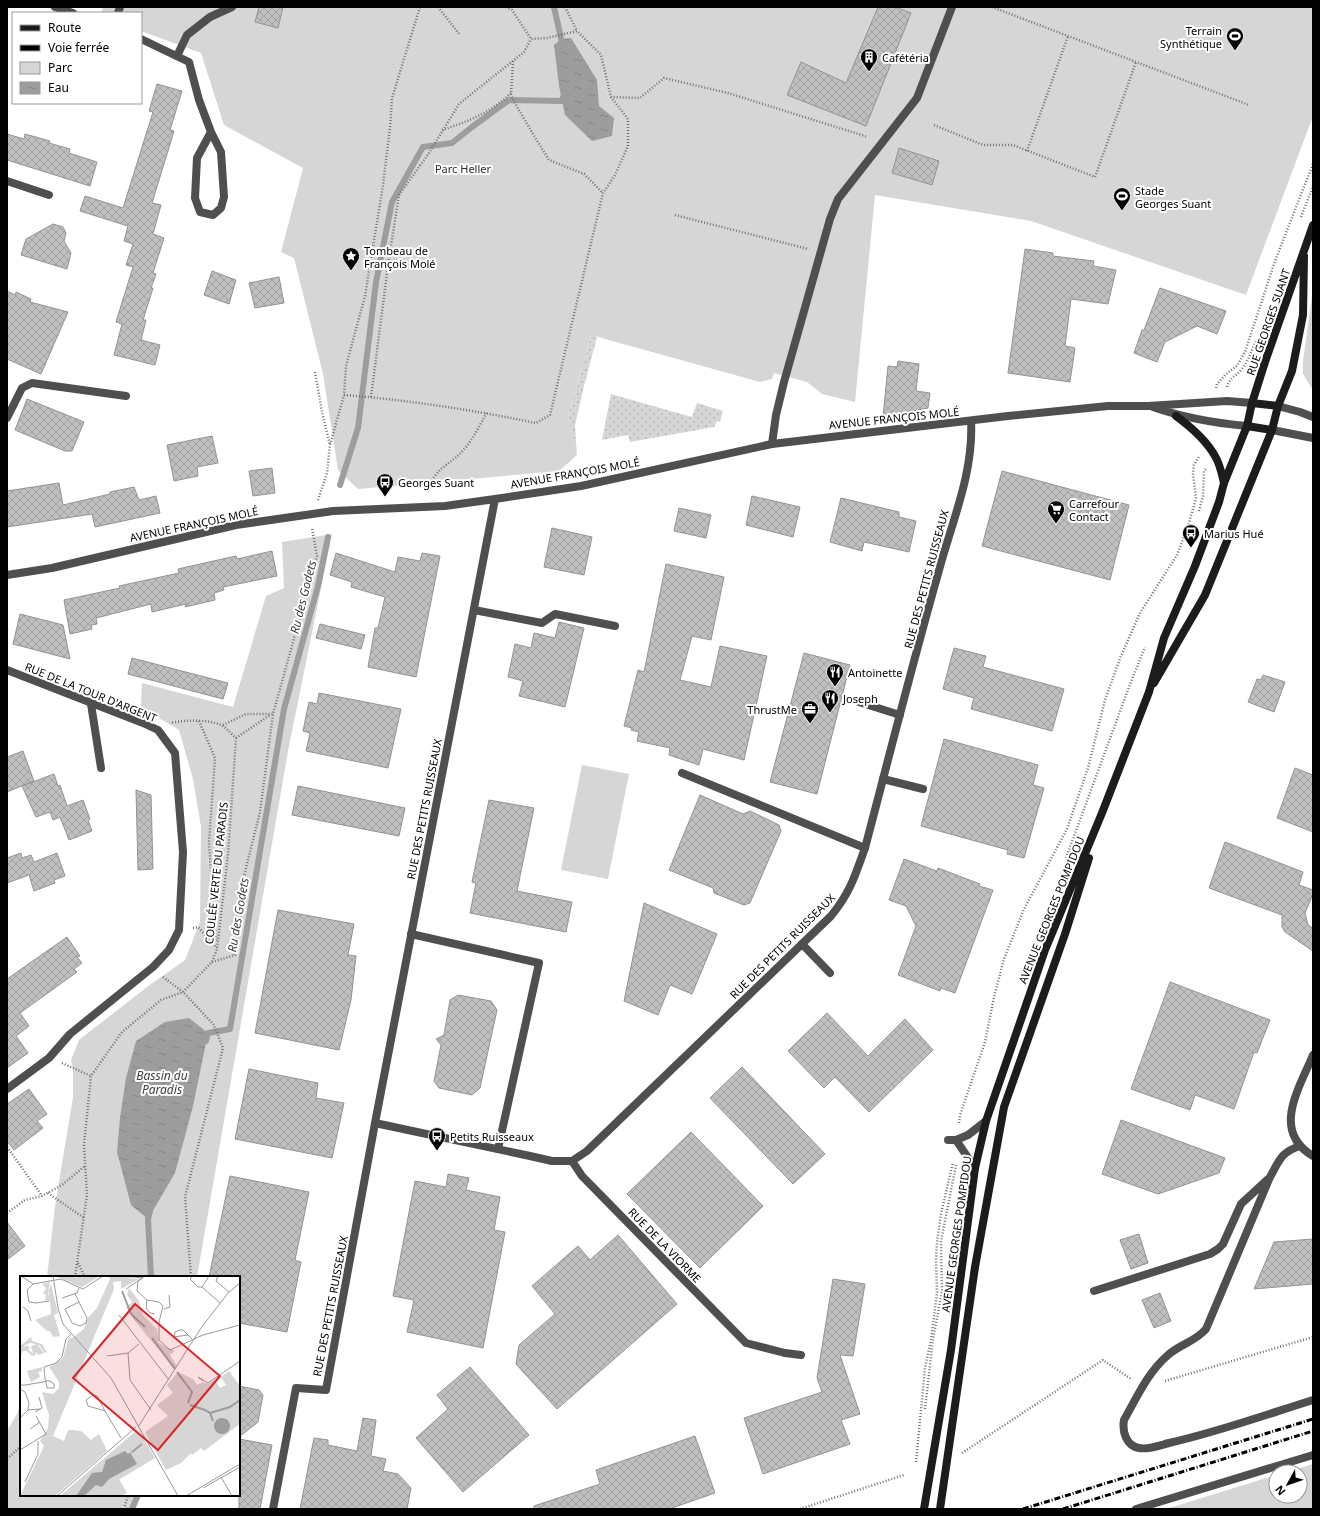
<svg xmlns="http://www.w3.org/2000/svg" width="1320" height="1516" viewBox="0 0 1320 1516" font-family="'Noto Sans',sans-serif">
<defs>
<pattern id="grass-dots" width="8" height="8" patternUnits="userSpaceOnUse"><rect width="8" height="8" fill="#d6d6d6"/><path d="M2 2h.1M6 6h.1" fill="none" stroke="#b6b6b6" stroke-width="1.8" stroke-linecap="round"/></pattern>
<pattern id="water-ripples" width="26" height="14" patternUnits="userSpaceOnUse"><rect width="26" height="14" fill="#9d9d9d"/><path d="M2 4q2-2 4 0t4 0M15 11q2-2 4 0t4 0" fill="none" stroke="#858585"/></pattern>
<pattern id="building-cross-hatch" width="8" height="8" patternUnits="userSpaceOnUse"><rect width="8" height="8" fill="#bfbfbf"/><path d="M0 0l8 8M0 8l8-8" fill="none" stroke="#a2a2a2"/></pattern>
</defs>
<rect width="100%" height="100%" fill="#fff"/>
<!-- grass -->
<path fill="url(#grass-dots)" d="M591,335L597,337L584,386L575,425L577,455L568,417Z
M611,394L692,417L697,403L723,411L720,422L717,421L714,427L630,442L628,435L602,440Z"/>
<!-- park -->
<path fill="#d6d6d6" d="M103,7H1313V116L1246,295L1031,221L875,195L855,402L822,394L807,382L774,373L772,379L760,382L591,335L568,417L577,455L559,471L358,489L338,470L323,374L294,258L281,252L303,168L224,125L201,53L141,31V13H101Z
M1313,289V390L1303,374V361Z
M332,534L288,751L197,1277H47L55,1206L73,1097V1069L71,1060L79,1040L147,987L185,960L200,922L201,827L193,779L179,730L141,707L142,683L233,707L266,596L284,588L282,542Z
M582,765L629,774L608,879L561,870Z
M21,1401V1495H138L133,1509H7V1431L17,1414Z
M1313,1464V1509H1166L1276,1475V1496H1300V1472H1287Z"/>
<!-- water -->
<path fill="url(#water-ripples)" d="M571,38L597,80L599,106L614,118L612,136L592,141L565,115L559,86L554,45L561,39Z
M189,1018L208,1033L193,1106L175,1173L148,1219L131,1205L117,1152L120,1118L126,1078L136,1041L165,1022Z"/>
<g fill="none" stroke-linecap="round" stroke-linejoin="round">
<!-- stream -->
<path stroke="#9d9d9d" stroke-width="6" d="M554,7L563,47
M340,485L358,428L376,282L392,202L423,147L452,143L472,127L509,100L562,101L564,94
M206,1041L208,1033L230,1029L284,709L318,586L328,537
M150,1211L148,1219L151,1277
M132,1509L138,1495"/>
</g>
<!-- building -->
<path fill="url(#building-cross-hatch)" stroke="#939393" d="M259,7H283L278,28L255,22Z
M878,7H896L911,13L866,126L787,95L801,62L846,83Z
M157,84L182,91L170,130L174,131L152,203L161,205L153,234L164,238L153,273L156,274L151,288H153L143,320H146L141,340L160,345L155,365L114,355L122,324L116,322L133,267L126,265L133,244L124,241L128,226L80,211L85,196L123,208L153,112L149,111Z
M7,134L24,139L25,134L50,141L49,143L70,149L69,153L97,162L90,186L7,160Z
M899,148L939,161L932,185L892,173Z
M53,224L63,227L66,233L64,241L71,253L67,269L21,255L26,239Z
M1025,249L1053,253V256L1094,261L1093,266L1116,270L1108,304L1071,299L1065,346L1075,348L1070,382L1008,373Z
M212,271L236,280L229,304L204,295Z
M279,277L284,303L255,308L249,283Z
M1160,288L1226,311L1217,334L1197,326L1165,342L1157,362L1134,353L1142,330H1144Z
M7,291L15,295L16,292L31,299L30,302L68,312L41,374L7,359Z
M898,361L919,364L916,391L930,393L928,408L883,417L888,366L897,367Z
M27,399L84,422L72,451H65L15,430Z
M212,436L218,463L197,467L198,476L174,481L167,445Z
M272,468L275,493L253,496L249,471Z
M1002,471L1129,505L1110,580L982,546Z
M59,483L63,505L110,494V492L134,487L139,500L156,496L160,513L95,527L92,514L7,527V491Z
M752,496L800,507L793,537L746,525Z
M841,498L899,512V517L916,521L909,552L864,542L862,551L830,542Z
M679,508L711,515L706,538L674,531Z
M552,528L592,537L584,575L544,567Z
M272,551L277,576L223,587L224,590L214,593L215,600L185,607L186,604L152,612L151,604L96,618L97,624L91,625L92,629L70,634L64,600L120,588L119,586L179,573L178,569L236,556L237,559Z
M336,553L395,572L398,557L420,561L422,553L440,556L416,677L368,667L375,628H378L385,597L351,587L352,582L330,575Z
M666,564L724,577L711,640L692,636L680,680L711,687L720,646L767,656L744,760L703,749L699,765L669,755L670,748L637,741L639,732L631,730L632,728L624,726L638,670L644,672Z
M20,614L63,625L70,659L13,644Z
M559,622L584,628L565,707L519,696L523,681L508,677L515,644L531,648L534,633L555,638Z
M320,624L365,635L361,649L316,638Z
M954,648L986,656L983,667L1064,689L1052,731L971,709L974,698L943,689Z
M804,653L850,665L817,794L770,782Z
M132,658L228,683L223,699L128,674Z
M1263,675L1285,682L1274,712L1248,702L1257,679L1261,680Z
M319,693L401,709L388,768L306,751L310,733L303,731L309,702L317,704Z
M944,739L1038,765L1033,785L1044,788L1024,858L1007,854L1008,850L921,826Z
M23,751L34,781L7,792V757Z
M1295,768L1313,775V832L1277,818Z
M54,774L58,786L60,785L67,806L83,800L90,819L88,820L92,831L69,840L60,817L53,820L50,812L36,817L22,786Z
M298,786L405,808L399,836L292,815Z
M136,790L151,795L153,869L138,870Z
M700,795L743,814L750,811L779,825L781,831L750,903L744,905L714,893L713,888L669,870Z
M489,800L534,808L517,891L572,902L566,932L470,913L476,883L472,882Z
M1225,842L1303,872L1299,885L1313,890V894L1305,913L1308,925L1313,928V951L1285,932L1282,927V915L1209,888Z
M21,853L22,858L31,855L34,862L57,853L65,876L54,880L55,883L34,891L29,875L7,883V858Z
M904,859L937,871L938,868L980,884L979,886L993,890L955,993L941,988L940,991L898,975L916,926L906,906L889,900Z
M644,903L717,934L692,994L670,985L658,1015L624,1001Z
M278,910L354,924L348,955L356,956L351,1000L339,1050L255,1033Z
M67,937L80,956L77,957L82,963L74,969L77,972L20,1013L29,1026L16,1036L28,1053L7,1068V979Z
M1170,982L1270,1020L1257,1053L1254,1052L1234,1109L1195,1095L1190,1110L1131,1089Z
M458,995L491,1001L497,1010L480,1088L472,1095L439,1088L434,1081L441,1045L436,1039L444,1035L450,1000Z
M827,1013L868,1056L905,1019L933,1050L869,1112L835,1077L824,1088L788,1051Z
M742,1067L825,1154L793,1184L710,1098Z
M249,1069L318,1083L316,1098L344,1103L332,1158L235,1139Z
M29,1089L47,1114L37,1121L43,1128L14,1150L7,1141V1104Z
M1121,1120L1225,1158L1219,1173L1158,1194L1102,1174Z
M691,1132L763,1206L700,1268L627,1194Z
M448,1174L469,1178L466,1190L500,1197L494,1230L505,1232L483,1348L407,1332L414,1300L393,1296L415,1181L446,1187Z
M230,1176L309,1192L295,1260L301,1262L287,1332L239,1323V1277H209Z
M7,1222L25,1246L7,1260Z
M1139,1234L1148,1263L1131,1269L1120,1240Z
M618,1235L677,1304L557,1409L516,1364L519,1345L555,1314L532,1286L578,1246L590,1260Z
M1313,1239V1284L1254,1289L1274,1242Z
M833,1279L865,1284L853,1356L840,1355L860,1414L841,1420L850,1444L763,1474L744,1418L822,1392L817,1378Z
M1160,1293L1171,1321L1154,1328L1142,1300Z
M470,1367L529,1435L463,1492L416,1438L448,1409L437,1395Z
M239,1386L259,1390L263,1395L258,1422L239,1437Z
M363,1418L376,1420L371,1456L386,1459L383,1471L398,1474L411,1488L407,1509H300L314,1438L328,1440V1445L357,1451Z
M695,1436L715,1493L669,1509H534V1506L600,1484L596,1470Z
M239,1439L272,1445L260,1509H239Z"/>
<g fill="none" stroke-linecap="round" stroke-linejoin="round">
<!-- path -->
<path stroke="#717171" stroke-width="2.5" stroke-dasharray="1 2" stroke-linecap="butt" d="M438,7L460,35
M506,7L512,10L531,39L547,38L577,31L601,55L611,97L640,98L664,78L728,93L868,137
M565,7L577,31
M992,7L1249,105
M513,61L511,95L516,105L536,139L549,160L584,174L603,193
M934,125L983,145H1013L1095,177L1136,62
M442,130C467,122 492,112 511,93
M1027,151L1068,36
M675,215L808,249
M1301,217L1313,186
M315,372L322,412L330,445
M1227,387C1230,377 1235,377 1241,370C1249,361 1251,351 1256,341
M1216,388L1217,384L1226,374L1237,366L1245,352L1275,261L1313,164
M344,395C408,400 473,410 536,423L550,415L603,193L615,175L628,146V119L611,97
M371,397L389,258L399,195L429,153L459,104L524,52L531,39
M428,492C434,466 451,466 465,448C474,438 480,424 487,413
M318,500L327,473L330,445L344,395L346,366L365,296L383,185L390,128L392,98L420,7
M1199,511L1203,496L1204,471L1206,469
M199,721L215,758L209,842L216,942
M223,725L246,714H273
M236,738L270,715
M1066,858L1129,687L1145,647
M193,928L198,927L217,948
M212,962L235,955L239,896L260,812L273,714L317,556L312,528
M163,977L183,992L214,1025L223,1048L185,1197L191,1277
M62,1063L91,1076
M959,1123L960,1115L985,1042L994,997L1004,959L1024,909L1067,829L1088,768L1105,700L1121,656L1140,613L1177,555L1189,523L1196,498L1193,474L1194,465L1199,457
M7,1147L42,1196
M48,1193L84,1218
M7,1213L25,1200L42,1196L62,1185L85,1166
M78,1263L85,1277
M75,1277L87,1195L84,1145L91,1076L122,1032L161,1000L183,992L212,962L217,949L228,855L236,738C231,734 226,727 221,725C208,719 184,720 170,723
M1165,1381L1313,1337
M925,1409L933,1339L942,1292L941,1241L956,1165
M962,1453L1103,1360L1131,1379
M7,1459L21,1446
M916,1462L925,1368L931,1340L937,1293L936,1260L937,1242L941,1214L953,1162
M124,1509L128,1495
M800,1509L904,1475"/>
<!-- lane -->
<path stroke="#4f4f4f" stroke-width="8" d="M118,13L120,7
M177,56L187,35L210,17L232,7
M7,181L49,195
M7,418L22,388L32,383L126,396
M772,444L776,415L784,382L830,219L838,199L917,98L952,7
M474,610L542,623L555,614L615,626
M859,702L900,715
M91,704L101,768
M682,773L865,848
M883,779L923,789
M411,934L539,963L498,1149
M802,944L830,973
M948,1140H956L975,1168
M956,1140L968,1135L986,1121
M1300,1146C1281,1152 1279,1161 1270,1177L1206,1329C1195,1342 1180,1344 1168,1355C1148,1372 1137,1397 1124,1420C1122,1431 1126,1446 1139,1448C1148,1450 1161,1445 1169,1443C1218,1432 1265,1415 1313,1400
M1094,1291L1210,1254L1218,1249L1223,1244L1241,1204L1267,1180
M785,1353L801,1355
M1136,1509L1313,1455"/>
<!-- street -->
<path stroke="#4f4f4f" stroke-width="8" d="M55,7L73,13
M141,39L189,62L199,100L211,132L221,152L224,197L221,208L213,215L200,212L195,198L197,158L211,132
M1278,406L1300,412L1313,417
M1153,407C1184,418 1214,423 1247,426
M1272,430L1313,438
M7,575L52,568L236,525L333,511L445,506L495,499L581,486L772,444L1008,416L1108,406H1148L1227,401L1252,403
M7,670L143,723L158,730L175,753L183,852L179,930L169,950L153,967L70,1034L49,1058L7,1089
M1313,1055C1299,1089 1271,1131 1313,1156
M375,1123L530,1156L552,1161H572L587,1151L831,916C850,893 855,876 865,848C889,757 912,665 938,574C951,524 974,473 971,421
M572,1161L582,1176L746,1343L785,1353
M273,1509L296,1388L326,1390L375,1123L495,499"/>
<!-- secondary -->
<path stroke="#1c1c1c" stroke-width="8" d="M1252,403L1278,406
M1176,416C1191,427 1206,440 1215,456C1220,464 1222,475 1224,483
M1247,426L1272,430
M1154,683L1205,595L1272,430L1278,406L1292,371L1303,315L1304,256
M924,1509L951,1350L975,1168L986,1121L1045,950L1102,813L1149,692L1164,638L1195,566L1219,502L1224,483L1247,426L1252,403L1265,362L1313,225
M940,1509L975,1267L1004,1107L1065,934L1089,858"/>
<!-- rail -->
<path stroke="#000" stroke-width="3" stroke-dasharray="6 2 1 2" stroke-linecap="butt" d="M1023,1509L1313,1419
M1063,1509L1313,1431"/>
</g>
<!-- icons -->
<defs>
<g id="stadium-pin" transform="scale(0.9)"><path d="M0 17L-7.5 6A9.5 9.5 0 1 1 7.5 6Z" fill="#000" stroke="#fff"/><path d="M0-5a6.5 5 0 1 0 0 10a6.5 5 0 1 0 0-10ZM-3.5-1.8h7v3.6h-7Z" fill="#fff"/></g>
<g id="building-pin" transform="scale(0.9)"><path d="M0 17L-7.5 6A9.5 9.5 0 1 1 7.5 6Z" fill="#000" stroke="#fff"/><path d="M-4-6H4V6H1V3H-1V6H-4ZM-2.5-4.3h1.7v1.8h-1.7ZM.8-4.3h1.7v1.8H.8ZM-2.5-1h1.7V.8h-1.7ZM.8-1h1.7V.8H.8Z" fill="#fff"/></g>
<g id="sight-pin" transform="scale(0.9)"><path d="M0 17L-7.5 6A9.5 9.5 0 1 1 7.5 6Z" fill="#000" stroke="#fff"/><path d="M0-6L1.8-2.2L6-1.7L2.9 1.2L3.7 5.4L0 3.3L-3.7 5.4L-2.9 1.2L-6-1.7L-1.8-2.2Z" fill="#fff"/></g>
<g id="bus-pin" transform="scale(0.9)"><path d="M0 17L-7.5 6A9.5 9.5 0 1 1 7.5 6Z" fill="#000" stroke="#fff"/><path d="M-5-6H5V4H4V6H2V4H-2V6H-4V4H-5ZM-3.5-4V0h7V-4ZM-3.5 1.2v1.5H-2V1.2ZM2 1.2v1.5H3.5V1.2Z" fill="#fff"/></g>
<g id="supermarket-pin" transform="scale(0.9)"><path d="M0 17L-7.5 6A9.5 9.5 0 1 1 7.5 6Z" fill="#000" stroke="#fff"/><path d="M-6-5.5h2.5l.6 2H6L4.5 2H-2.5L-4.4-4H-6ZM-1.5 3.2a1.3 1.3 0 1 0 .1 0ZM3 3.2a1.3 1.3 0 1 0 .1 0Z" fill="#fff"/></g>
<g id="restaurant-pin" transform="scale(0.9)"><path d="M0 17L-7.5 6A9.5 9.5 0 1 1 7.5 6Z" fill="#000" stroke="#fff"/><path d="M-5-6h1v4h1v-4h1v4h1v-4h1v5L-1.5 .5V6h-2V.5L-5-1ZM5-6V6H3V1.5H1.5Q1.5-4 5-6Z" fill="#fff"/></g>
<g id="office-pin" transform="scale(0.9)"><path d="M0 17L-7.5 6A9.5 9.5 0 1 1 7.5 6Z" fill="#000" stroke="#fff"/><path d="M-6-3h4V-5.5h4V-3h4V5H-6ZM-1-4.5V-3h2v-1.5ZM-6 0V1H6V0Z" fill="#fff"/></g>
</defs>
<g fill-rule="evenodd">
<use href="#stadium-pin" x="1235" y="36"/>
<use href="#building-pin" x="869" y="57"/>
<use href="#stadium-pin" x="1122" y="196"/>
<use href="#sight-pin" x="351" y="256"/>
<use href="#bus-pin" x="385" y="482"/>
<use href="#supermarket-pin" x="1056" y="509"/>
<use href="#bus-pin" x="1191" y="533"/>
<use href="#restaurant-pin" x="835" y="672"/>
<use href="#restaurant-pin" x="830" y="698"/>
<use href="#office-pin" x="810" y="709"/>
<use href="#bus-pin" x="437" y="1136"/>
</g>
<g text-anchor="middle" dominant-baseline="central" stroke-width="4" stroke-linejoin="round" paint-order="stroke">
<!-- poi labels -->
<g font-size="11" fill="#000" stroke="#fff" text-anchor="start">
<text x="1222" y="30" text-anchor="end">Terrain<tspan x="1222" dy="13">Synthétique</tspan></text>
<text x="882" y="57">Cafétéria</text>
<text x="1135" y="190">Stade<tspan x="1135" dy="13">Georges Suant</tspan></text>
<text x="364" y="250">Tombeau de<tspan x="364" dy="13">François Molé</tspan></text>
<text x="398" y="482">Georges Suant</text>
<text x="1069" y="503">Carrefour<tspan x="1069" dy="13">Contact</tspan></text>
<text x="1204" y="533">Marius Hué</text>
<text x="848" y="672">Antoinette</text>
<text x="843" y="698">Joseph</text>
<text x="797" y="709" text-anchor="end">ThrustMe</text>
<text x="450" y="1136">Petits Ruisseaux</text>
</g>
<!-- park labels -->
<g font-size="11" fill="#2d2d2d" stroke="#fff">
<text x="463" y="168">Parc Heller</text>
</g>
<!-- street labels -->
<g font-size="11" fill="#000" stroke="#fff">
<text transform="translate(1268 322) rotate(-71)">RUE GEORGES SUANT</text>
<text transform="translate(894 418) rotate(-6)">AVENUE FRANÇOIS MOLÉ</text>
<text transform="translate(575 473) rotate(-10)">AVENUE FRANÇOIS MOLÉ</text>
<text transform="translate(194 524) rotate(-12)">AVENUE FRANÇOIS MOLÉ</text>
<text transform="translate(926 579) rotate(-75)">RUE DES PETITS RUISSEAUX</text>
<text transform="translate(91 692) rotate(22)">RUE DE LA TOUR D'ARGENT</text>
<text transform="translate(424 809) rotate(-79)">RUE DES PETITS RUISSEAUX</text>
<text transform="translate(216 873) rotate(-84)">COULÉE VERTE DU PARADIS</text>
<text transform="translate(1051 910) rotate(-68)">AVENUE GEORGES POMPIDOU</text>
<text transform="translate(782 946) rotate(-45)">RUE DES PETITS RUISSEAUX</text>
<text transform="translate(956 1234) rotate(-82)">AVENUE GEORGES POMPIDOU</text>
<text transform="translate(665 1245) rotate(46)">RUE DE LA VIORME</text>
<text transform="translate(330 1306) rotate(-79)">RUE DES PETITS RUISSEAUX</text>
</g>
<!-- water labels -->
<g font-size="12" font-style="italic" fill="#3e3e3e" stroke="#fff">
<text transform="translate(303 597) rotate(-76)">Ru des Godets</text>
<text transform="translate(238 915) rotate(-80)">Ru des Godets</text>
<text x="162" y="1075">Bassin du<tspan x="162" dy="14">Paradis</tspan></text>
</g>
</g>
<!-- overview -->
<g transform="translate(20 1276)">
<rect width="220" height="220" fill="#fff"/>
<path d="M31,8L38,37L34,39L40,60L33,61L30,55H27L15,44L31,38L30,25L26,24L32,21L28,16ZM11,61L12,65L22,68L27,76L25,77L19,69L11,67L5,69L4,72L6,75H3L0,82V70ZM22,91V95L18,96L20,101L11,106L7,95ZM99,203L107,217L100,220H72Z" fill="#d6d6d6"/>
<path d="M30,6L28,16V20L30,16L32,21L25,25L26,19L23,17L26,12L22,8ZM17,68L24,77L19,79L15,76L16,79L12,80L3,72L7,69L10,72L8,74L13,77L11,70Z" fill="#d6d6d6"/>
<path d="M35,0H80L62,11ZM89,0H117L108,2L119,3L101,13V5L93,6L94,13L33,160L44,165L48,154H53L61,155L71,164L79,158L87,175L35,220H0L24,170L20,165L28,152L29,139L22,116L33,118L39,112V106L29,91L43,82L49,61L52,62L64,53L68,42L77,32L90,3ZM109,12L119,25L123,39L137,53L139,67L155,75L150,79L157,90L155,93L114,44L106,31L112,26L107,19ZM209,95L220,110V148L184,175L181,172L172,179L171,177L161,187L146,194L125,156L148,140L137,129L153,117L147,109L158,96L173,103L177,109L183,106L188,108L195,104L200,112L206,109L201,101ZM116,155L122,160L135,182L72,220H40Z" fill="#d6d6d6"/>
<path d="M194 150a8 8 0 1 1 16 0a8 8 0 1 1-16 0ZM105,175L108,178L112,176L111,178L117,188L89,203L82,211L76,209L64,220H56L72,197L82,196L86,184Z" fill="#9d9d9d"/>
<path fill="none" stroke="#9d9d9d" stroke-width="2" d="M102,15L111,38L125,51M132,62L155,93M157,96L172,116L168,127M170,129L185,134L190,137L193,145M190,137L210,131L220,124M112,176L122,168"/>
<path fill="none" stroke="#999" stroke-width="1" d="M1,0L13,8L41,3L63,13L83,0M33,0L38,32L43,48L91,102L158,220M105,0L122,2M173,0L170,3L178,11H182L188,2L187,0M198,0L196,5L209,16M123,2L118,5L117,15L127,24L139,26L143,30L139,46V64L150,74L183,59L220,49M182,11L200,27M106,13L125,0M55,18L67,42L66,47L60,50L52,47L45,33L59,26M42,22L57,17L59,12M127,24L126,32L130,37L135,38M9,26L16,27L29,25M9,26L7,14L13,8M3,31L8,35L11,45M144,33L150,31L149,19M99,39L149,104M168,59L154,61L155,56L160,54H163L172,63M119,68L108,77L110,104L131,134M87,80L108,77M183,105L178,101L188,107L220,85M0,109H6L11,108L23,106L26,105H30L34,108V112H27V111L26,107V105L25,103L24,91L36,87L42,81L46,63L51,58M0,113L5,116L9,127L8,134L1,141M73,119L77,120L85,135L68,130L66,124ZM8,134L20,133M85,135L101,162M15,136L22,132L19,121M118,151L181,52L208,17L220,7M10,153L20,146M0,174L26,158L16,140M201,201L212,220M5,206L18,178V165M183,212L220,191M37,220L116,151M166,220L220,188"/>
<path fill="#d62828" fill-opacity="0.15" stroke="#d62828" stroke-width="2" d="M115,28L200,100L138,174L53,102Z"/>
<rect width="220" height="220" fill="none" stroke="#000" stroke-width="2"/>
</g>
<!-- border -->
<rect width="1320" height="1516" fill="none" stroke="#000000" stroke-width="16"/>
<!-- legend -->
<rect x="12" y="12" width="130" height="92" fill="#ffffff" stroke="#999999"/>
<rect x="20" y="25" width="20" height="6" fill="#1c1c1c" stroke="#999999"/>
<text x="48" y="32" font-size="12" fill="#000000">Route</text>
<rect x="20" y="45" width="20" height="6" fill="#000000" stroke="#999999"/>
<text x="48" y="52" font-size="12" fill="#000000">Voie ferrée</text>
<rect x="20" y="62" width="20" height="12" fill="#d6d6d6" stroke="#999999"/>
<text x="48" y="72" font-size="12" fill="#000000">Parc</text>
<rect x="20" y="82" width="20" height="12" fill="url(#water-ripples)" stroke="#999999"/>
<text x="48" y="92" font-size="12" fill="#000000">Eau</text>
<!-- north arrow -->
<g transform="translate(1288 1484) rotate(230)"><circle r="19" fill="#ffffff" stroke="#999999"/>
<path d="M0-3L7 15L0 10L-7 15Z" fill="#000000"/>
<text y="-6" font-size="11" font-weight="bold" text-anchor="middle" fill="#000000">N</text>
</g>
</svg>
